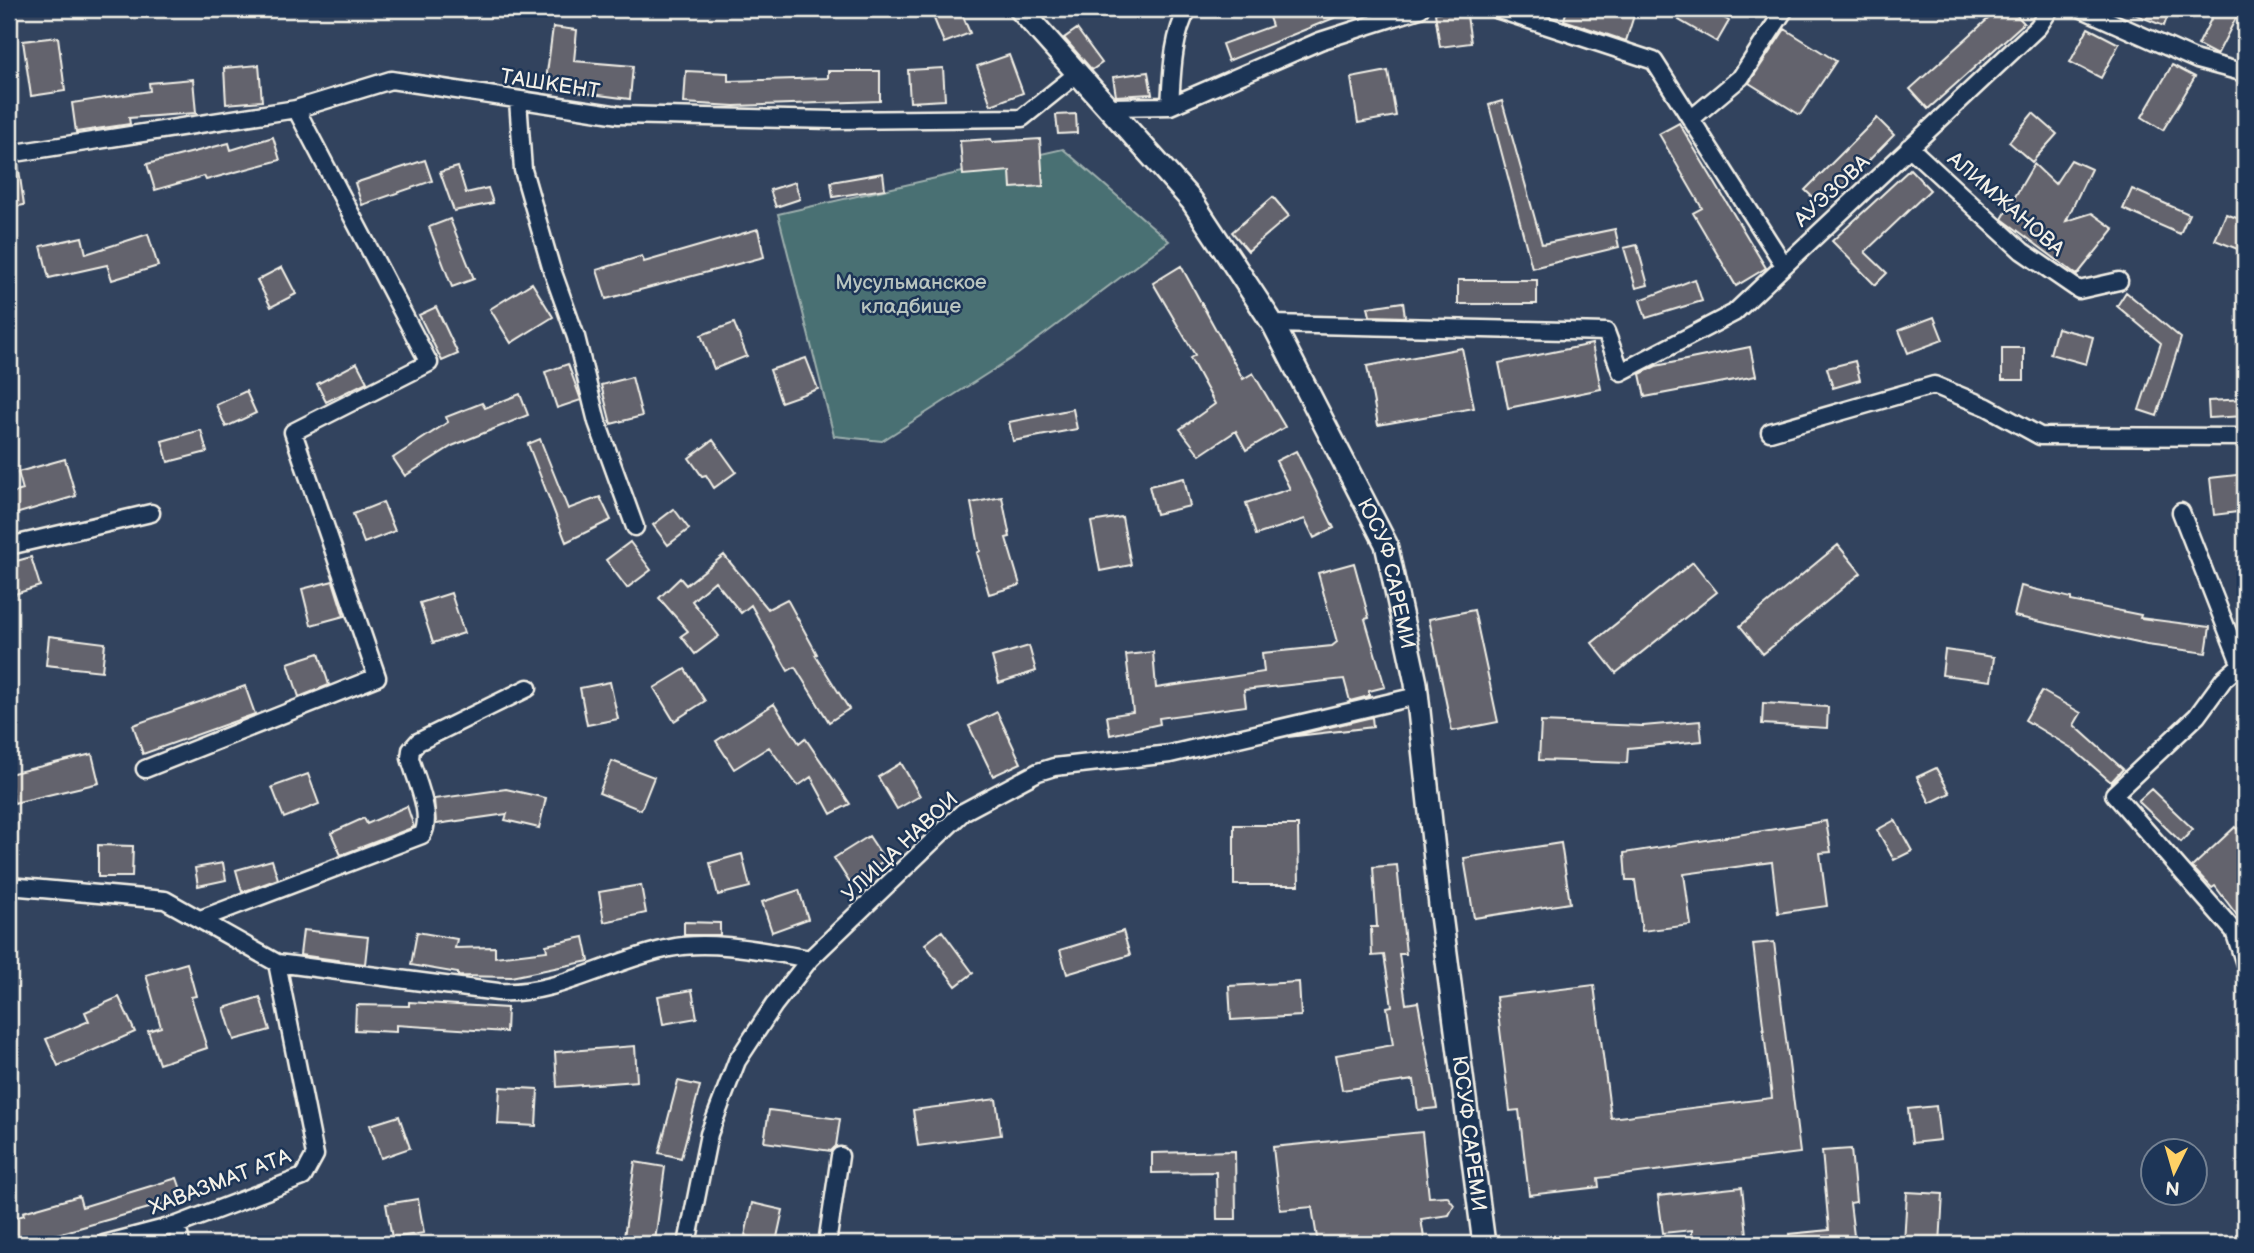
<svg xmlns="http://www.w3.org/2000/svg" width="2254" height="1253" viewBox="0 0 2254 1253" font-family="'Balsamiq Sans',sans-serif">
<rect width="100%" height="100%" fill="#32435e"/>
<filter id="ink" filterUnits="userSpaceOnUse"><feTurbulence type="fractalNoise" baseFrequency=".0143" numOctaves="2"/><feDisplacementMap in="SourceGraphic" scale="14" xChannelSelector="R" yChannelSelector="G"/><feConvolveMatrix kernelMatrix="1 2 1 2 8 2 1 2 1" color-interpolation-filters="sRGB"/></filter>
<g filter="url(#ink)">
<!-- green -->
<path fill="#496f73" stroke="#9eb0ae" stroke-width="2" d="M1063,149L1169,241L1018,354L882,441L834,436L778,214Z"/>
<!-- building -->
<path fill="#63646d" stroke="#f4f1e8" stroke-width="2" d="M930,9H960L970,33L944,43Z
M1266,9H1356L1228,61L1222,44L1272,26Z
M1466,9L1471,43L1440,47L1435,13Z
M1567,9H1636L1626,41L1564,20Z
M1685,9H1708L1729,21L1717,42L1679,20Z
M1999,9H2011L2024,23L1928,109L1910,89Z
M2121,9H2170L2164,26Z
M2216,9L2237,16L2217,55L2198,45Z
M553,27L577,30L574,61L633,66L630,99L545,88Z
M2088,28L2119,44L2101,78L2070,62Z
M1077,29L1102,63L1092,70L1064,38Z
M1785,29L1836,61L1800,115L1749,83Z
M58,37L65,91L31,96L23,41Z
M1009,55L1023,93L991,105L977,66Z
M259,65L262,101L226,104L224,68Z
M2172,65L2195,77L2163,130L2142,117Z
M943,68L945,100L910,102L908,70Z
M686,71L728,73V81L828,78V71H880V101L734,106L684,103Z
M1388,71L1396,116L1358,123L1351,78Z
M1148,72L1152,94L1116,96L1113,77Z
M193,79L196,113L129,118L130,124L76,132L72,103L150,91L149,83Z
M1502,101L1542,244L1615,229L1619,247L1532,268L1489,105Z
M2033,113L2057,134L2032,162L2009,142Z
M1076,114L1077,133L1058,134L1056,115Z
M1877,118L1894,135L1823,207L1805,190Z
M1679,123L1766,268L1736,286L1693,213L1702,208L1659,134Z
M273,137L280,160L206,180L204,176L155,190L147,164L229,143L231,150Z
M991,139L992,142L1040,139L1043,186L1011,188L1010,171L963,175L960,141Z
M425,160L432,181L362,205L355,183Z
M2071,160L2091,169L2066,221L2092,213L2114,229L2077,275L2002,219L2034,164L2055,184Z
M18,163L24,205L9,208V164Z
M458,167L466,193L488,188L493,203L454,211L440,172Z
M1910,169L1930,190L1865,252L1887,273L1875,285L1832,241Z
M883,173L885,189L833,197L831,182Z
M795,182L800,199L776,207L770,190Z
M2132,189L2189,214L2180,234L2123,209Z
M1273,197L1289,216L1248,251L1232,232Z
M2226,214L2245,221V252L2215,240Z
M450,219L474,279L452,287L429,227Z
M758,229L764,257L606,299L597,270L642,256L644,262Z
M148,234L158,266L112,280L107,265L49,278L41,246L82,237L86,254Z
M1637,245L1648,285L1636,288L1624,248Z
M1181,266L1243,379L1253,373L1285,427L1246,450L1236,431L1200,455L1180,429L1215,404L1190,358L1195,355L1153,283Z
M282,267L296,294L271,307L257,280Z
M1695,279L1702,301L1646,318L1640,300Z
M1458,280H1537V304H1458Z
M532,283L553,317L511,343L490,309Z
M2126,292L2181,338L2157,416L2139,410L2161,343L2117,306Z
M1403,302L1405,317L1370,316L1368,307Z
M436,307L458,354L442,361L419,315Z
M1934,317L1943,340L1908,353L1899,330Z
M734,323L747,356L714,369L701,335Z
M2057,328L2093,337L2086,364L2050,354Z
M1592,344L1601,389L1508,408L1499,363Z
M1750,347L1756,376L1645,397L1640,374L1656,366Z
M1462,348L1474,408L1378,425L1367,366Z
M2002,348H2024V380H2002Z
M806,358L818,389L781,402L770,370Z
M1855,361L1860,380L1833,388L1827,368Z
M357,363L367,382L326,402L317,384Z
M568,364L581,400L557,408L545,372Z
M632,377L642,416L611,424L601,385Z
M246,391L256,413L226,427L216,405Z
M520,394L528,415L452,446L405,476L393,458L448,422L446,417L482,403L485,408Z
M2245,399V416L2209,418L2208,401Z
M1073,409L1077,429L1013,441L1009,422Z
M201,430L207,452L168,462L162,441Z
M540,439L568,509L600,497L611,520L566,542L528,444Z
M713,440L736,472L714,488L706,475L702,476L689,458Z
M1296,451L1334,528L1314,538L1305,519L1256,535L1246,503L1290,489L1276,461Z
M65,459L76,496L9,516V494L23,490L18,472Z
M2245,474V511L2214,515L2210,478Z
M1184,478L1190,506L1156,514L1149,486Z
M1002,497L1010,537L1006,538L1020,585L989,594L977,553L980,551L971,503Z
M383,502L395,531L364,543L353,514Z
M674,509L689,529L668,545L653,525Z
M1122,517L1131,565L1100,571L1091,522Z
M630,542L651,570L627,588L606,560Z
M1838,545L1861,573L1763,654L1740,626Z
M724,555L768,609L787,599L817,654L815,655L849,709L829,722L795,667L788,671L751,605L741,613L715,581L692,601L719,636L695,654L681,636L688,631L659,598L680,578L686,585Z
M31,557L40,586L9,596V563Z
M1693,562L1717,592L1616,673L1592,643Z
M1354,563L1369,618L1365,619L1385,687L1369,691V696L1350,701L1344,679L1244,690L1246,706L1159,718L1160,724L1110,735L1107,716L1133,712L1126,655L1153,652L1156,688L1264,672L1262,653L1332,646L1337,642L1318,573Z
M333,581L344,616L311,625L302,589Z
M2021,586L2071,598V601L2141,615L2140,618L2210,627L2206,653L2147,645L2014,616Z
M451,593L464,633L433,643L420,603Z
M1474,610L1498,722L1452,731L1429,619Z
M49,636L105,643L102,671L46,665Z
M1029,646L1036,671L999,683L992,657Z
M1945,650L1994,657L1991,681L1942,675Z
M319,653L329,685L299,697L288,663Z
M685,669L705,701L674,721L654,688Z
M610,682L618,719L587,725L580,688Z
M245,686L255,714L143,754L133,725Z
M2042,691L2081,713L2074,725L2123,769L2111,782L2073,749L2025,720Z
M1763,703L1828,707L1827,728L1762,724Z
M774,704L799,743L805,738L850,804L831,814L811,777L798,786L769,747L734,769L716,741Z
M997,712L1021,763L993,776L969,726Z
M1372,717L1373,727L1288,737Z
M1700,721L1702,741L1628,748L1627,763L1539,760L1541,722L1643,726Z
M92,754L99,783L14,803L9,774Z
M612,761L654,777L641,810L599,793Z
M901,763L920,796L897,809L878,777Z
M1936,768L1950,793L1930,803L1917,777Z
M308,774L319,804L284,818L272,787Z
M506,789L546,798L539,828L505,820L507,814L436,824L434,799Z
M2151,789L2193,829L2181,842L2138,801Z
M407,806L414,827L341,855L331,833L364,818L367,824Z
M1895,820L1912,851L1894,860L1877,830Z
M1826,821L1831,852L1820,853L1827,906L1778,913L1772,862L1684,874L1691,925L1642,931L1635,880H1626L1624,853Z
M1234,825H1298L1299,885H1234Z
M2235,827L2245,837V926L2215,886L2212,888L2192,867Z
M869,836L885,860L850,883L834,858Z
M1561,843L1570,903L1474,918L1464,858Z
M98,845L133,846L132,877H98Z
M742,854L750,887L718,895L710,863Z
M272,860L278,879L242,892L236,870Z
M223,863L226,880L198,886L195,868Z
M1397,865L1406,954H1399L1406,1004L1418,1002L1437,1108L1418,1110L1414,1080L1342,1090L1336,1055L1393,1045L1387,1007L1392,1006L1384,955L1372,956L1371,927H1377L1373,867Z
M641,885L646,913L604,922L599,892Z
M799,890L808,919L772,932L762,902Z
M684,922L720,923V935H684Z
M303,930L368,937L365,964L300,955Z
M942,931L973,973L956,986L925,944Z
M1123,931L1130,955L1067,974L1060,950Z
M417,932L457,939L455,948L495,947V957L547,951L546,945L584,937L589,961L511,977L458,976V973L411,965Z
M1774,942L1800,1153L1598,1178L1599,1187L1529,1195L1519,1110L1510,1111L1496,997L1594,985L1611,1118L1772,1098L1753,944Z
M187,963L196,996L191,997L207,1048L159,1064L148,1031L161,1027L146,975Z
M1299,982L1301,1016L1231,1020L1229,986Z
M692,990L697,1018L663,1024L658,996Z
M119,997L135,1032L58,1066L46,1039L89,1021L85,1012Z
M260,997L270,1030L234,1040L224,1008Z
M409,1002L507,1008L506,1032L396,1025V1032L355,1030L356,1005L409,1006Z
M635,1046L637,1081L557,1087L555,1052Z
M678,1081L700,1086L681,1158L659,1153Z
M500,1087L538,1089L536,1126L498,1124Z
M996,1099L1001,1135L918,1146L913,1110Z
M1936,1106L1940,1140L1912,1143L1908,1109Z
M769,1110L840,1119L836,1146L831,1151L764,1142Z
M399,1116L410,1148L381,1158L370,1125Z
M1422,1132L1429,1197L1447,1196L1454,1205L1449,1215L1421,1219L1425,1244H1318L1312,1207L1280,1210L1273,1147Z
M1851,1149L1856,1202L1850,1203L1855,1244H1790L1789,1234L1829,1230L1822,1151Z
M1235,1151L1236,1219H1217L1216,1172L1152,1173V1153Z
M635,1162L665,1167L655,1241L624,1237Z
M177,1178L184,1198L23,1244H9V1220L24,1215L23,1212L79,1196L82,1207Z
M1742,1187L1748,1244H1692V1230L1663,1233L1658,1196Z
M1907,1192L1943,1194L1940,1244H1904Z
M418,1199L424,1233L392,1238L386,1204Z
M752,1203L783,1210L776,1242L745,1236Z"/>
<g fill="none" stroke-linecap="round" stroke-linejoin="round">
<!-- street casing -->
<g stroke="#f4f1e8" stroke-width="21">
<path id="street" d="M1496,9L1654,61L1784,265
M2082,9L2197,60L2245,73
M518,100L523,170L551,267L576,337L597,422L635,527
M1170,106C1172,74 1172,37 1188,9
M1108,107L1170,106L1320,41L1420,9
M1691,119L1741,77L1785,9
M1909,147L2022,251L2079,290L2119,281
M9,154L296,109L391,80L619,115L834,120L1022,118L1078,73
M1273,324L1606,332L1621,372L1734,313L2038,27L2050,9
M1770,432L1934,385L1987,407L2040,436L2245,437
M2181,512L2240,663
M9,546L151,513
M2245,661L2224,679L2197,716L2114,794L2234,931L2245,964
M145,769L377,677L293,432L429,363L296,109
M9,886L165,900L277,963L498,992C556,996 613,959 670,948C712,939 768,952 810,959
M203,918L422,835C434,816 415,778 410,758L411,750L418,742L528,688
M177,1225L181,1244
M104,1244L177,1225L303,1177L315,1155L277,963
M687,1244L709,1134L737,1061L774,1005L810,959L963,812L1038,772L1054,767L1170,754L1417,696
M827,1244L840,1156"/>
</g>
<!-- secondary casing -->
<g stroke="#f4f1e8" stroke-width="26">
<g id="secondary">
<path id="s1" d="M1020,9L1192,201L1273,324L1386,544L1416,683L1441,915L1484,1244"/>
</g>
</g>
<!-- street -->
<use href="#street" stroke="#1d3557" stroke-width="16"/>
<!-- secondary -->
<use href="#secondary" stroke="#1d3557" stroke-width="21"/>
</g>
</g>
<g text-anchor="middle" dominant-baseline="central" stroke-width="5" stroke-linejoin="round" paint-order="stroke">
<!-- street labels -->
<g font-size="21" fill="#f4f1e8" stroke="#1d3557">
<text transform="translate(550 84) rotate(9)">ТАШКЕНТ</text>
<text transform="translate(1832 191) rotate(-43)">АУЭЗОВА</text>
<text transform="translate(2006 204) rotate(41)">АЛИМЖАНОВА</text>
<text stroke="none"><textPath href="#s1" startOffset="681">ЮСУФ САРЕМИ</textPath></text>
<text transform="translate(900 847) rotate(-43)">УЛИЦА НАВОИ</text>
<text stroke="none"><textPath href="#s1" startOffset="1248">ЮСУФ САРЕМИ</textPath></text>
<text transform="translate(220 1182) rotate(-21)">ХАВАЗМАТ АТА</text>
</g>
<!-- park labels -->
<g font-size="21" fill="#b8c4bf" stroke="#1d3557">
<text x="911" y="282">Мусульманское<tspan x="911" dy="24">кладбище</tspan></text>
</g>
</g>
<!-- margin -->
<rect width="2254" height="1253" fill="none" stroke="#1d3557" stroke-width="35"/>
<rect x="18" y="18" width="2219" height="1218" fill="none" stroke="#f4f1e8" stroke-width="2.5" filter="url(#ink)"/>
<!-- north arrow -->
<g transform="translate(2174 1172) rotate(185)"><circle r="33" fill="#1d3557" stroke="#738091" stroke-width="2"/>
<path d="M0-5L12 26L0 18L-12 26Z" fill="#ffd166"/>
<text y="-10" font-size="19" font-weight="bold" text-anchor="middle" fill="#f4f1e8">N</text>
</g>
</svg>
